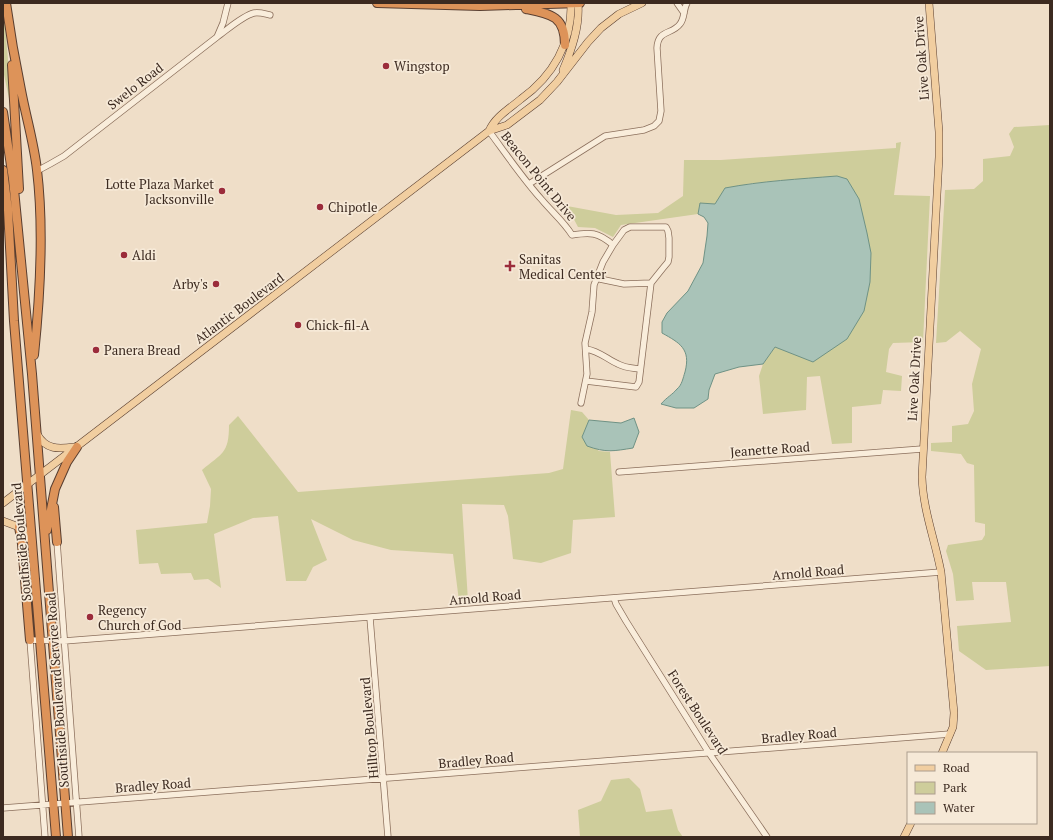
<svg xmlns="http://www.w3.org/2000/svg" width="1053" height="840" viewBox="0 0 1053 840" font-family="'PT Serif',serif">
<rect width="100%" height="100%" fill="#efdec8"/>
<!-- green -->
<path fill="#cecd9b" d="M3,4L12,103H10L3,70Z
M1050,125V666L986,670L959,651L957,626L1011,622L1006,582H972L974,600L956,601L953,574L946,551L948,545L982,540L985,535V524L975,522L974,465L967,463L961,454L931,451V443L952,442V426L968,424L974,411L972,384L981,349L960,331L946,342L936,343L945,190L974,189L983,181V159L1010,156L1014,147L1009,134L1014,127Z
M901,142L894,195L930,196L923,342L893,343L889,349L886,372L902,376L901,391L883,390L881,404L852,407V443L832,444L820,376L807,377L806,410L763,414L759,376L763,364L775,347L784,180L747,184L715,204H700L698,214L621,225L613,237L595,228L578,227L567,206L616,215L658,213L683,196L684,160H721L896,148V143Z
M571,410L582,412L589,420L582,437L599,451L610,452L615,517L573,520L571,553L541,563L513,559L508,516L504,505L462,504L468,601H459L453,554L391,550L353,540L311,519L327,560L313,567L306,581H286L278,516L253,518L214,534L221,588L208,579L194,580L191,573L161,574L158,563L139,564L136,530L207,523L210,506L211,489L202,470C222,453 229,454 229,425L238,416L298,492L549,473L563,469Z
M629,778L640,789L646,812L672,809L678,830L683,837H580L578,810L601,801L611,780Z"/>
<!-- water -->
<path fill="#a9c3b8" stroke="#6f9285" d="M837,176L847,179L859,199L867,233L871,253L870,282L864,311L847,339L813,362L775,347L763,364L739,367L715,374L709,390L708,399L694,408H676L661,404C667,397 672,395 677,389C682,385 683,378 685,372C691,349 680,343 662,333V322L667,313L688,291L703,263L707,236L708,223L704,217L698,214L700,203L715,204L725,188C762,181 799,179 837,176Z
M634,418L639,432L633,448C614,451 606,453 587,446L582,437L589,420L621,423Z"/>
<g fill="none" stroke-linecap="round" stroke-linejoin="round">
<!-- minor casing -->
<g stroke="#8b6f5c" stroke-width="7">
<path id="minor" d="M677,3L684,13
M217,37C227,30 242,16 254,13C260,12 265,14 270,15
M489,131C506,154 523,179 542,200C552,212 564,222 572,235C590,232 598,232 613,245
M37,171L50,164L64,156L217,37L223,23L228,3
M529,184L605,136L644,130L654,126L659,121L661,111L657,48C658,29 672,35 680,24C685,18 683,10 687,3
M595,278L624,284L651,283
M586,349C599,351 607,359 618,364C625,368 633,368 640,369
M581,403L587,374L585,343L592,312L594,285L603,262L613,245L624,230L630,227H666L668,231L669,238V257L668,262L663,268L651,283L639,382L636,387L586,381
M619,472L922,449
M57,542L79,837
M614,598L616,604L626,621L709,753L767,837
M370,618L388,837
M3,808L950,734
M45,837L30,640L64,641L941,572"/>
</g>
<!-- major casing -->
<g stroke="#593e30" stroke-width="8">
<path id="major" d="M929,3L939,132V157L922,477C923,510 935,540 941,572L954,713L953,727L942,753
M563,70C572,49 580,26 578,3
M489,131C495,117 509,109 521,99C553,76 572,43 571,3
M37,434C46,450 58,449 74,447
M3,503L489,131L507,125L540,100L557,82L588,42L601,28L619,14L642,3
M3,521L19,527L32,542
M904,837L911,823"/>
</g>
<!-- highway casing -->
<g stroke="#593e30" stroke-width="10">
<path id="highway" d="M6,3C10,32 15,61 21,90C26,117 34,143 37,170C44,228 40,297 34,355
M377,3L480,6L580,3
M526,9C551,14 565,16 565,45
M12,65L19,189
M3,112L13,179L32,374L68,837
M3,170L8,210L14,321L56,837
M54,507L57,542
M19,527L22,544L30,640
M47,530L55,489L67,462L77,447"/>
</g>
<!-- minor -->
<use href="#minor" stroke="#f9eddb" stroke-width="5.5"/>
<!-- major -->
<use href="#major" stroke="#f1cea0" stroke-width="7"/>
<!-- highway -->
<use href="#highway" stroke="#dd9359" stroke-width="8"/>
</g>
<!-- markers -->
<g fill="#9b2c3b" stroke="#f6e9d7" stroke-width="1.5">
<circle cx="386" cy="66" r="4"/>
<circle cx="222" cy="191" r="4"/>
<circle cx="320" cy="207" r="4"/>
<circle cx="124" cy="255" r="4"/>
<path d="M508 260h4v4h4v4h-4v4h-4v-4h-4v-4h4z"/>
<circle cx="216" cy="284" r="4"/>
<circle cx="298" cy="325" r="4"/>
<circle cx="96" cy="350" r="4"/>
<circle cx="90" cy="617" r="4"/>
</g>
<g text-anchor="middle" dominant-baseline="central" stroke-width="3.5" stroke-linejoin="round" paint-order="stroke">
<!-- street labels -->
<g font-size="13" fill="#3c2a20" stroke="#f6e9d7">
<text transform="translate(921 58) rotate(-94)">Live Oak Drive</text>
<text transform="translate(135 86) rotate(-38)">Swelo Road</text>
<text transform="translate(539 176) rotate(51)">Beacon Point Drive</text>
<text transform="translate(239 308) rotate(-37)">Atlantic Boulevard</text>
<text transform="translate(914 379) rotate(-87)">Live Oak Drive</text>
<text transform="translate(770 449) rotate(-4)">Jeanette Road</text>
<text transform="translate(21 542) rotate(-95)">Southside Boulevard</text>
<text transform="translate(808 572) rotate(-5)">Arnold Road</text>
<text transform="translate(485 597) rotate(-5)">Arnold Road</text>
<text transform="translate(57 690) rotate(-94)">Southside Boulevard Service Road</text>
<text transform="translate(698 712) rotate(57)">Forest Boulevard</text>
<text transform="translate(369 728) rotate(-95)">Hilltop Boulevard</text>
<text transform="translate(799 735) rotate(-5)">Bradley Road</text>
<text transform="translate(476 760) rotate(-5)">Bradley Road</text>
<text transform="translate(153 785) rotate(-4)">Bradley Road</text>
</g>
<!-- poi labels -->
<g font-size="13" fill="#3c2a20" stroke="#f6e9d7" text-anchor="start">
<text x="394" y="66">Wingstop</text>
<text x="214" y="184" text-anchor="end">Lotte Plaza Market<tspan x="214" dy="15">Jacksonville</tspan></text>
<text x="328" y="207">Chipotle</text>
<text x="132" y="255">Aldi</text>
<text x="519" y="259">Sanitas<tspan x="519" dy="15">Medical Center</tspan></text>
<text x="208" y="284" text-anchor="end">Arby's</text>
<text x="306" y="325">Chick-fil-A</text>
<text x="104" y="350">Panera Bread</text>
<text x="98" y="610">Regency<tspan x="98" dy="15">Church of God</tspan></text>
</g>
</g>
<!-- border -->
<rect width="1053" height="840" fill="none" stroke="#3c2a20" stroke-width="8"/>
<!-- legend -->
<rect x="907" y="752" width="130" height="72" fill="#f6e9d7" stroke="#ac9d8e"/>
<rect x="915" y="765" width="20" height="6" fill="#f1cea0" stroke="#ac9d8e"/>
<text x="943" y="772" font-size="12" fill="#3c2a20">Road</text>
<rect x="915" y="782" width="20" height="12" fill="#cecd9b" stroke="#ac9d8e"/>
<text x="943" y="792" font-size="12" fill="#3c2a20">Park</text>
<rect x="915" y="802" width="20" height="12" fill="#a9c3b8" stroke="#ac9d8e"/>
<text x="943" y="812" font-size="12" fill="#3c2a20">Water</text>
</svg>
